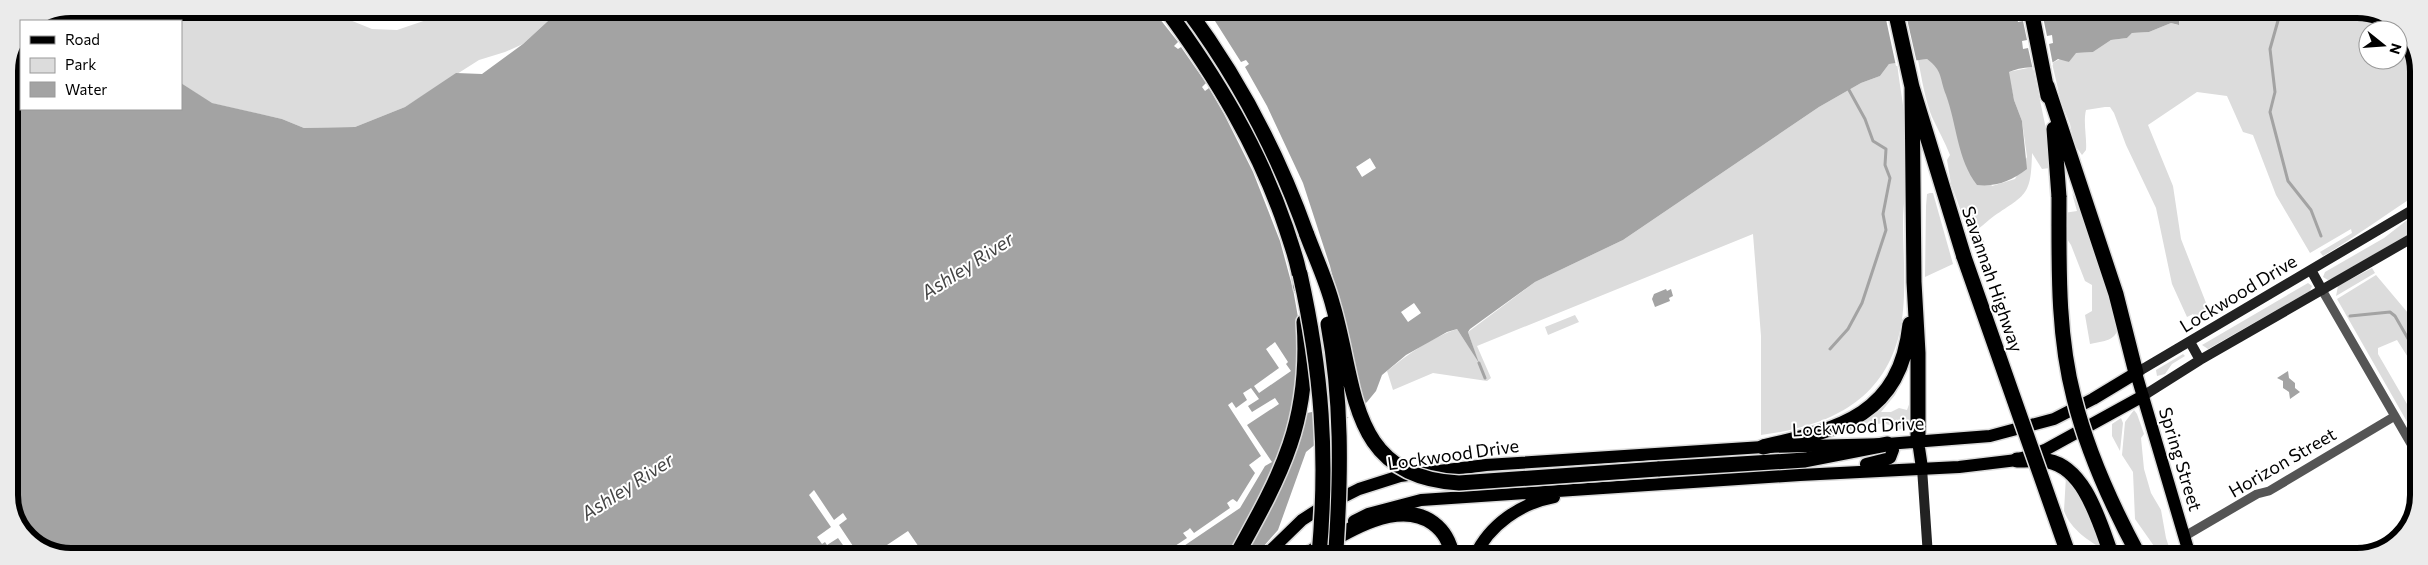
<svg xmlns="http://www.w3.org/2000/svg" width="2428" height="565" viewBox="0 0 2428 565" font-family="Commissioner,sans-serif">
<rect width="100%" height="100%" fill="#fff"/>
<!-- green -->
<path fill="#dcdcdc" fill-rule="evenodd" d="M127,9H335L340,16L372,29L397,30L459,9H561L523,44L505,52L479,60L405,107L355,127L304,128L282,119L211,103L181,83V21H136Z
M2249,10H2370L2404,30L2419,66V193C2386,214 2357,236 2323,256L2320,252L2352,233L2351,229L2310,253L2276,195L2253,135L2243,132L2227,96L2197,92L2148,125L2173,186L2181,239L2210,313L2196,319L2193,314L2187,317L2172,284L2156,208L2126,145L2114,113L2110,107H2105L2086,110C2083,123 2087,137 2086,150L2082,155L2074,144L2070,124L2061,102L2052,63L2062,58L2069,62L2075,53L2093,52L2111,40L2127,38L2132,33L2149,32L2171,23L2178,25L2179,21L2204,16L2212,18L2226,16L2239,11L2247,12ZM2368,30H2398V60H2368Z
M1927,59L1938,67L1956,125L1992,186L2015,179L2027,157L2022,121L2014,100L2008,72L2033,67L2046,129L2050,168L2042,169L2032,153C2031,195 2027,194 1994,216C1988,220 1984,225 1978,229L1985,244L1976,253L1951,184L1947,160L1950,155C1945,142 1938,130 1932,117C1925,100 1922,79 1918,60Z
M1897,63C1901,97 1909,131 1907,165C1907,184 1903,203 1903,222C1903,259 1908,303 1898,339C1879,406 1822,427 1761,435V336L1753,234L1477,346L1491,378L1487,381L1433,373L1393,390L1387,371C1407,355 1432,337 1457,329L1478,361L1468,332L1535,282L1623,240L1819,107L1861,83L1880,76L1889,64Z
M1930,193H1933L1953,264L1925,277L1926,206L1927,194Z
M2072,193L2079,206L2118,325C2118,341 2103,341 2090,344L2085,315L2092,311V285L2085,281L2071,245L2051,215L2077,211Z
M2415,216L2419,218V228L2332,279L2328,280L2323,277L2325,272L2384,238L2411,217Z
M2372,268L2375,273L2336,296L2338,286Z
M2376,275L2408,313L2418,332V373L2397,340L2378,348V354L2418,423V441L2337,299Z
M2308,283L2312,286L2310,291L2208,349L2202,345Z
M1575,315L1579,322L1548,335L1545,327Z
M2183,354L2185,356L2172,364L2165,374L2157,376L2156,370Z
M1910,372L1913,373L1911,424L1909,427L1897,430C1880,414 1859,432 1840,434L1856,424L1902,376L1903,379L1895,395L1881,412H1891L1899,408L1907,410L1911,399L1909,378Z
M2134,410L2137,414L2144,434L2141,438L2144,469L2151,493L2161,510L2166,538L2172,556H2161L2135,519L2133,472L2122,455L2125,422Z
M2121,418L2123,423L2120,451L2112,436V424Z
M2066,476L2076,486L2106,551C2089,541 2071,530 2064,511Z"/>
<!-- water -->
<path fill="#a3a3a3" d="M71,9H127L136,21H40Z
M561,9L2249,10L2248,12L2239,11L2231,15L2220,16L2217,20L2204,16L2179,21V25L2171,23L2149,32L2132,33L2127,38L2111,40L2093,52L2076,53L2069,62L2058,59C2041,71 2027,64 2009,72L2014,100L2022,121L2027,169C2011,181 1997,187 1977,185C1957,159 1957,125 1946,95C1939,77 1943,71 1927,59L1889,64L1880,76L1861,83L1819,107L1623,240L1535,282L1470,329L1468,332L1479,363L1457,329L1447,332L1406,355L1382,375L1376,391L1367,402L1306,452L1278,530L1255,556L58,555L24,535L9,502V70L21,40V109H181V83L212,103L282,119L304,128L355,127L405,107L456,73L482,74L523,44Z
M1666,289L1667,291L1671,289L1673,296L1669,298L1670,301L1655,307L1652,299L1654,294Z
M2288,371L2289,378L2295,383V388L2300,392L2290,399L2289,392L2283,388V381L2277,378Z"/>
<!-- pier -->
<path fill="#fff" d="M1152,9H1206L1212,17L1215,15L1217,19L1215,21L1241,62L1246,60L1249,64L1245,67L1267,106L1303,183L1330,266L1362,397L1350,410L1351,417L1313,419L1312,412L1307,413L1305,422L1291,418L1297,388L1299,323L1293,289L1280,241L1253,172L1224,114L1209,88L1205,91L1202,87L1206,83L1181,47L1178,49L1174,46L1178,42Z
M1884,10H1905L1917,63L1896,66Z
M2021,10H2047L2048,15L2043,17L2047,36L2052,35L2053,43L2049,44L2053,65L2045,70H2033L2028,48L2023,49L2022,41L2027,40L2023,21L2018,22L2016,13L2021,12Z
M1370,158L1376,168L1362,177L1356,167Z
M1414,303L1421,313L1408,322L1401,312Z
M1275,342L1288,362L1286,364L1291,371L1259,393L1254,386L1279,368L1266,349Z
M1251,388L1259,399L1248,406L1252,412L1275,398L1279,404L1247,425L1272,462L1265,466L1240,508L1169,556H1160L1187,538L1183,533L1188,530L1190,528L1194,533L1230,508L1227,503L1231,500L1233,499L1237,502L1255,473L1249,465L1261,456L1228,405L1232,402L1236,408L1247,400L1243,393Z
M814,490L834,520L843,513L847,519L839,525L859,555H850L838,538L827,545L825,542L822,544L817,537L831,527L809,495Z
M908,531L923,553L920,555H872Z"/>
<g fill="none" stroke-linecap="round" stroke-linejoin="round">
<!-- stream -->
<path stroke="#a3a3a3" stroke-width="3" d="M2281,10L2270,49L2275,92L2270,112L2288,181L2311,210L2321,236
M2350,316L2390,312L2395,316L2418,356
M1830,349L1848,329L1862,303L1886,230L1883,214L1890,178L1885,165L1886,149L1873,141L1865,119L1849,90
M1479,363L1485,378"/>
<!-- primary casing -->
<g stroke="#dbdbdb" stroke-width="15">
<path id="primary" d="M1918,441L1922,468
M1866,464L1890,458L1893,450L1887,444
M1354,521L1368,514L1421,500L1800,475L1959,467L2017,460L2045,450L2143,396
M1265,556L1302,520L1319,509L1359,489L1400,476L1486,465L1763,447L1887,444L1990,436L2054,419L2093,399L2136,373L2190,556
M1475,556C1489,525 1521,503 1554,497"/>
</g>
<!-- highway casing -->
<g stroke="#dbdbdb" stroke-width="18">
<path id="highway" d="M1166,9C1216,77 1259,148 1286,228C1292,247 1300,267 1301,287
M1187,9C1239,79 1278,153 1307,235
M1895,10L1912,87L1964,257
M2031,10L2048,96
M2047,86L2116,294L2136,373
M1912,87L1914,282L1918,353V441
M2054,129L2059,197
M1763,447C1840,429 1900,416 1910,324
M2017,460C2026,460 2038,459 2048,461C2086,468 2100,525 2112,556
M1658,469L1805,460L1887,444
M1236,556C1282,473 1311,421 1304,322
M1305,556C1338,536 1396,496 1433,523C1445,532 1450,542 1452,556"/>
</g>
<!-- street -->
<path stroke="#555" stroke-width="9" d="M2322,290L2418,456
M2185,536L2257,494L2269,491L2395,416"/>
<!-- secondary -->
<path stroke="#222" stroke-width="10" d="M2311,270L2322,290
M2190,342L2200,360
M2136,373L2419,206
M2143,396L2200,360L2419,234
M1922,468L1928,556"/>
<!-- primary -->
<use href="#primary" stroke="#000" stroke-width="12"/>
<!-- highway -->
<use href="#highway" stroke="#000" stroke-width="15"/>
<!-- highway-bridge casing -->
<g stroke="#dbdbdb" stroke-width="18" stroke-linecap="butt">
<path id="highway-bridge" d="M2059,197C2059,264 2057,333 2074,398C2088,454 2112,506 2139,556
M1307,235C1316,259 1327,282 1333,306C1357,387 1348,477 1459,483L1658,469
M1964,257L2069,556
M1300,274C1322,373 1328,455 1319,556
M1328,324C1342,399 1341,473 1336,550"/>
</g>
<!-- highway-bridge -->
<use href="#highway-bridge" stroke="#000" stroke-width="15"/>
</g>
<g text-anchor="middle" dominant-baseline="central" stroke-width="4" stroke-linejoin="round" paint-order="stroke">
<!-- street labels -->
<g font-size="18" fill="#000" stroke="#fff">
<text transform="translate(1993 279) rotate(71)">Savannah Highway</text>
<text transform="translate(2238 293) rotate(-31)">Lockwood Drive</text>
<text transform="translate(1858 426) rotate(-3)">Lockwood Drive</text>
<text transform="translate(1453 454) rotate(-8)">Lockwood Drive</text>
<text transform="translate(2181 459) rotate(73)">Spring Street</text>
<text transform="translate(2282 462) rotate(-30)">Horizon Street</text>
</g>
<!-- water labels -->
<g font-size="19" font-style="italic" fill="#444" stroke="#fff">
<text transform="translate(967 265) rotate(-33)">Ashley River</text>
<text transform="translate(627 486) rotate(-33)">Ashley River</text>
</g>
</g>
<!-- crop -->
<path d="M0 0H2428V565H0ZM71 18H2357A53 53 0 0 1 2410 71V495A53 53 0 0 1 2357 548H71A53 53 0 0 1 18 495V71A53 53 0 0 1 71 18Z" fill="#ebebeb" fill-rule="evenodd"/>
<path fill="none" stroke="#000" stroke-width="6" d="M71 18H2357A53 53 0 0 1 2410 71V495A53 53 0 0 1 2357 548H71A53 53 0 0 1 18 495V71A53 53 0 0 1 71 18Z"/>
<!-- legend -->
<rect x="20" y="20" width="162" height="90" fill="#ffffff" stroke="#999999"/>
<rect x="30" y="36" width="25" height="8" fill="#000000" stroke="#999999"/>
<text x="65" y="45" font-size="15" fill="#000000">Road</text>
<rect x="30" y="58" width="25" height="15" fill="#dcdcdc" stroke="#999999"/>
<text x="65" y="70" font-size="15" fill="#000000">Park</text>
<rect x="30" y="82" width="25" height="15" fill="#a3a3a3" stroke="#999999"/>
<text x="65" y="95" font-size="15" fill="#000000">Water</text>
<!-- north arrow -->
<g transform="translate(2383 45) rotate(107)"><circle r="24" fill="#ffffff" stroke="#999999"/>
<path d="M0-4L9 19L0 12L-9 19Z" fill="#000000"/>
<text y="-8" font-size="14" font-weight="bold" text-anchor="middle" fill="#000000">N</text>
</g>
</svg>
